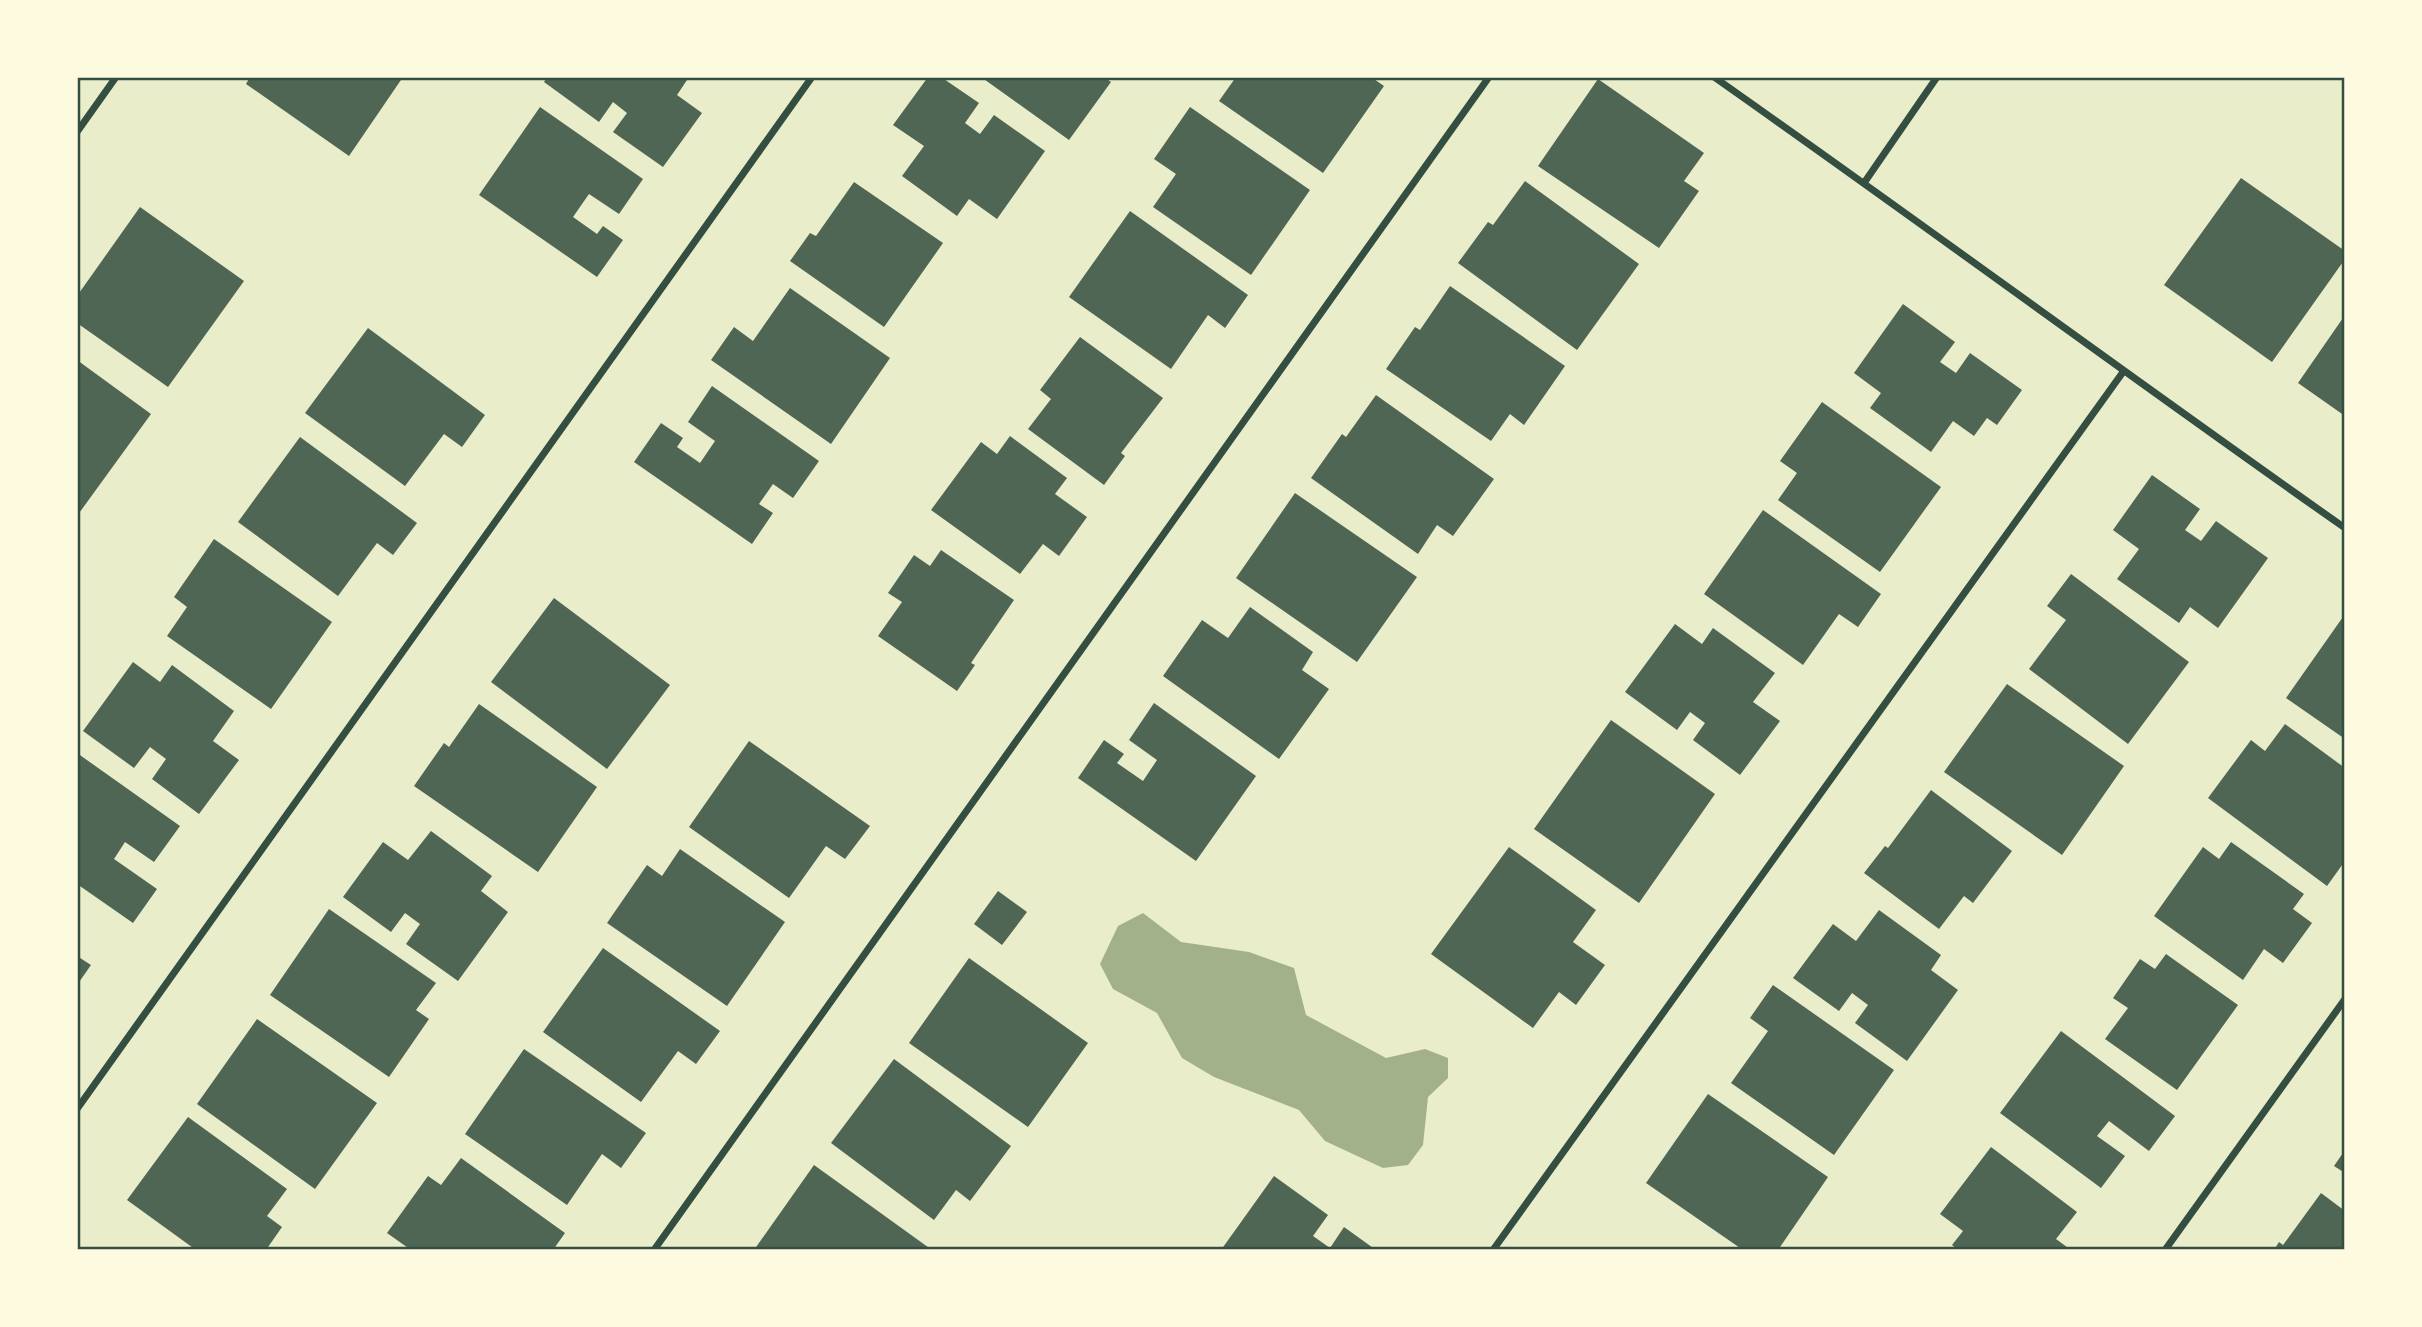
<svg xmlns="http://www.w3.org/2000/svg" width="2422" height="1327" viewBox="0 0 2422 1327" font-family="Roboto,sans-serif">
<rect width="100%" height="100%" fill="#e9edc9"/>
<!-- water -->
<path fill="#a3b18a" d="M1143,913L1181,942L1249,952L1294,968L1306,1015L1386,1058L1425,1049L1448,1058V1078L1428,1097L1423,1145L1408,1165L1383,1168L1325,1141L1299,1110L1214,1077L1182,1058L1157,1013L1113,989L1100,964L1118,926Z"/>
<!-- building -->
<path fill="#4f6655" d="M250,77H403L349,156L246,84Z
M547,77H689L677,95L702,113L663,167L613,132L627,113L613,102L599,122L544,82Z
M928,77H941L979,103L965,123L980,134L994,115L1045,151L997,219L969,199L957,216L902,176L924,146L893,125Z
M981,77H1104L1111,82L1069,140Z
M1236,77H1371L1384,86L1323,173L1219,101Z
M1598,79L1704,153L1684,181L1699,191L1659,248L1538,166Z
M540,107L643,179L619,214L589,194L573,217L597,234L603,226L623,240L597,277L479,195Z
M1190,107L1310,190L1251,275L1153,207L1176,174L1154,159Z
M2241,178L2345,251V259L2272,362L2164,285Z
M1525,181L1639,264L1577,350L1458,263L1488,222L1493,225Z
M854,182L943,243L884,327L790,261L810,233L816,236Z
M140,207L244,281L168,387L77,323V296Z
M1130,211L1248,295L1225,328L1208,315L1171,369L1069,297Z
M1450,286L1565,366L1524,425L1510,414L1491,441L1386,369L1415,327L1420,330Z
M790,288L890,358L831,444L711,360L734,327L753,341Z
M1903,304L1955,342L1940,362L1956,373L1970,353L2022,390L1997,425L1987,418L1974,436L1953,421L1931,452L1870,408L1881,393L1854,373Z
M2345,315V416L2298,383Z
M368,328L485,415L462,447L444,434L405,486L305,413Z
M1080,337L1163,398L1121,453L1125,456L1104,485L1028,429L1051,399L1040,390Z
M77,360L151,414L77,516Z
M712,386L819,461L793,498L773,484L759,504L773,513L752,544L634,462L661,423L683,438L677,447L700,463L715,441L688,422Z
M1376,395L1494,479L1453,536L1437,525L1418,554L1311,478L1342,434L1346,437Z
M1822,402L1941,487L1880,572L1778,500L1797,473L1780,461Z
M1010,436L1067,478L1055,494L1087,517L1059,556L1043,544L1020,574L931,510L981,442L997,454Z
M300,437L417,523L393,555L377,543L338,596L238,522Z
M2152,475L2200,509L2185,530L2201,541L2216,521L2268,558L2218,628L2190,607L2179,623L2117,579L2139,549L2113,530Z
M1295,493L1417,577L1357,662L1236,578Z
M1763,510L1881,594L1858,627L1839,614L1803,665L1704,594Z
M214,539L332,622L271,709L167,636L187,607L174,597Z
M941,550L1014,600L971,663L975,665L957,691L878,636L902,602L888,593L914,555L930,566Z
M2071,574L2189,662L2128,744L2029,669L2066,620L2047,606Z
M554,598L670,685L607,769L491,682Z
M1250,607L1313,652L1302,670L1329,689L1279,759L1163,676L1202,620L1228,638Z
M2345,614V739L2286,698Z
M1675,624L1702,644L1713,628L1775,673L1753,702L1780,721L1740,775L1693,740L1705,723L1690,712L1677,730L1625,692Z
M133,662L160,682L172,665L234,711L213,741L239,760L199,814L152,779L166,759L150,747L134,768L83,731Z
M2007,684L2124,766L2062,855L1944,772Z
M1154,703L1256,776L1196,861L1078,778L1104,740L1124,754L1117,763L1143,781L1157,760L1129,740Z
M479,704L597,787L538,872L414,786L444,743L449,747Z
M1611,720L1715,794L1639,903L1534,829Z
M2285,724L2345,768V861L2327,886L2208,798L2251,740L2265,751Z
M749,741L870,826L845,859L826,846L789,898L689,827Z
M77,753L180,826L154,862L125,842L114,859L157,889L133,923L77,884Z
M1931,790L2012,851L1973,903L1964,896L1939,929L1864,873L1885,846L1888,848Z
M431,831L492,876L481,891L508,912L458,981L406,944L420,924L405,913L391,932L343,897L383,842L408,860Z
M2231,842L2304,894L2293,909L2312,923L2283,963L2264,949L2243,980L2154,916L2203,847L2219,859Z
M1509,847L1596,910L1573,942L1605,965L1576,1005L1559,992L1533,1028L1431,954Z
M680,849L785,922L727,1006L607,923L647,865L662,876Z
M998,891L1027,912L1002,945L974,924Z
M329,909L436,983L416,1010L429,1019L389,1077L270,995Z
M1879,910L1941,955L1931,970L1958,990L1907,1061L1855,1023L1868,1005L1852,993L1839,1011L1793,978L1833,924L1856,941Z
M603,948L720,1031L696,1064L678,1051L641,1102L543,1032Z
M2166,954L2238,1005L2177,1090L2105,1039L2128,1008L2113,998L2140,959L2155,969Z
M77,956L91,965L77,985Z
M969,958L1088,1043L1028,1127L909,1043Z
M1773,985L1894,1070L1834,1155L1731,1083L1768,1031L1750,1018Z
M257,1019L377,1103L315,1189L197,1104Z
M2061,1031L2175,1116L2149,1151L2109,1121L2097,1136L2125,1156L2101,1188L2000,1113Z
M524,1049L646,1133L621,1168L602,1154L567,1205L465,1134Z
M894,1059L1011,1146L970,1201L956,1190L934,1220L831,1143Z
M1708,1094L1828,1177L1778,1250H1743L1646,1183Z
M188,1117L287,1189L267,1216L282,1227L266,1250H196L127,1200Z
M1991,1147L2077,1212L2056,1239L2071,1250H1958L1952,1245L1963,1231L1940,1214Z
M2345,1150V1173L2334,1166Z
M461,1158L565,1233L553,1250H411L387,1233L428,1176L441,1185Z
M814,1165L932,1250H754Z
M1274,1176L1328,1215L1313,1236L1330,1248L1344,1227L1376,1250H1221Z
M2321,1193L2345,1211V1250H2274L2279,1242L2283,1245Z"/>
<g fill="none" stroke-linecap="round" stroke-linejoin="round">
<!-- minor -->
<path stroke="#344e41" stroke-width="7" d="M1714,77C1926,226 2134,380 2345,528
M77,132L116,77
M1864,183L1937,77
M77,1109L812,77
M654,1250L1489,77
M1493,1250L2123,372
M2165,1250L2345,999"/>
</g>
<!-- border -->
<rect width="2422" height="1327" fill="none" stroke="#fefae0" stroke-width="158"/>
<rect x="79" y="79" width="2264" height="1169" fill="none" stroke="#344e41" stroke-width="2.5"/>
</svg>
